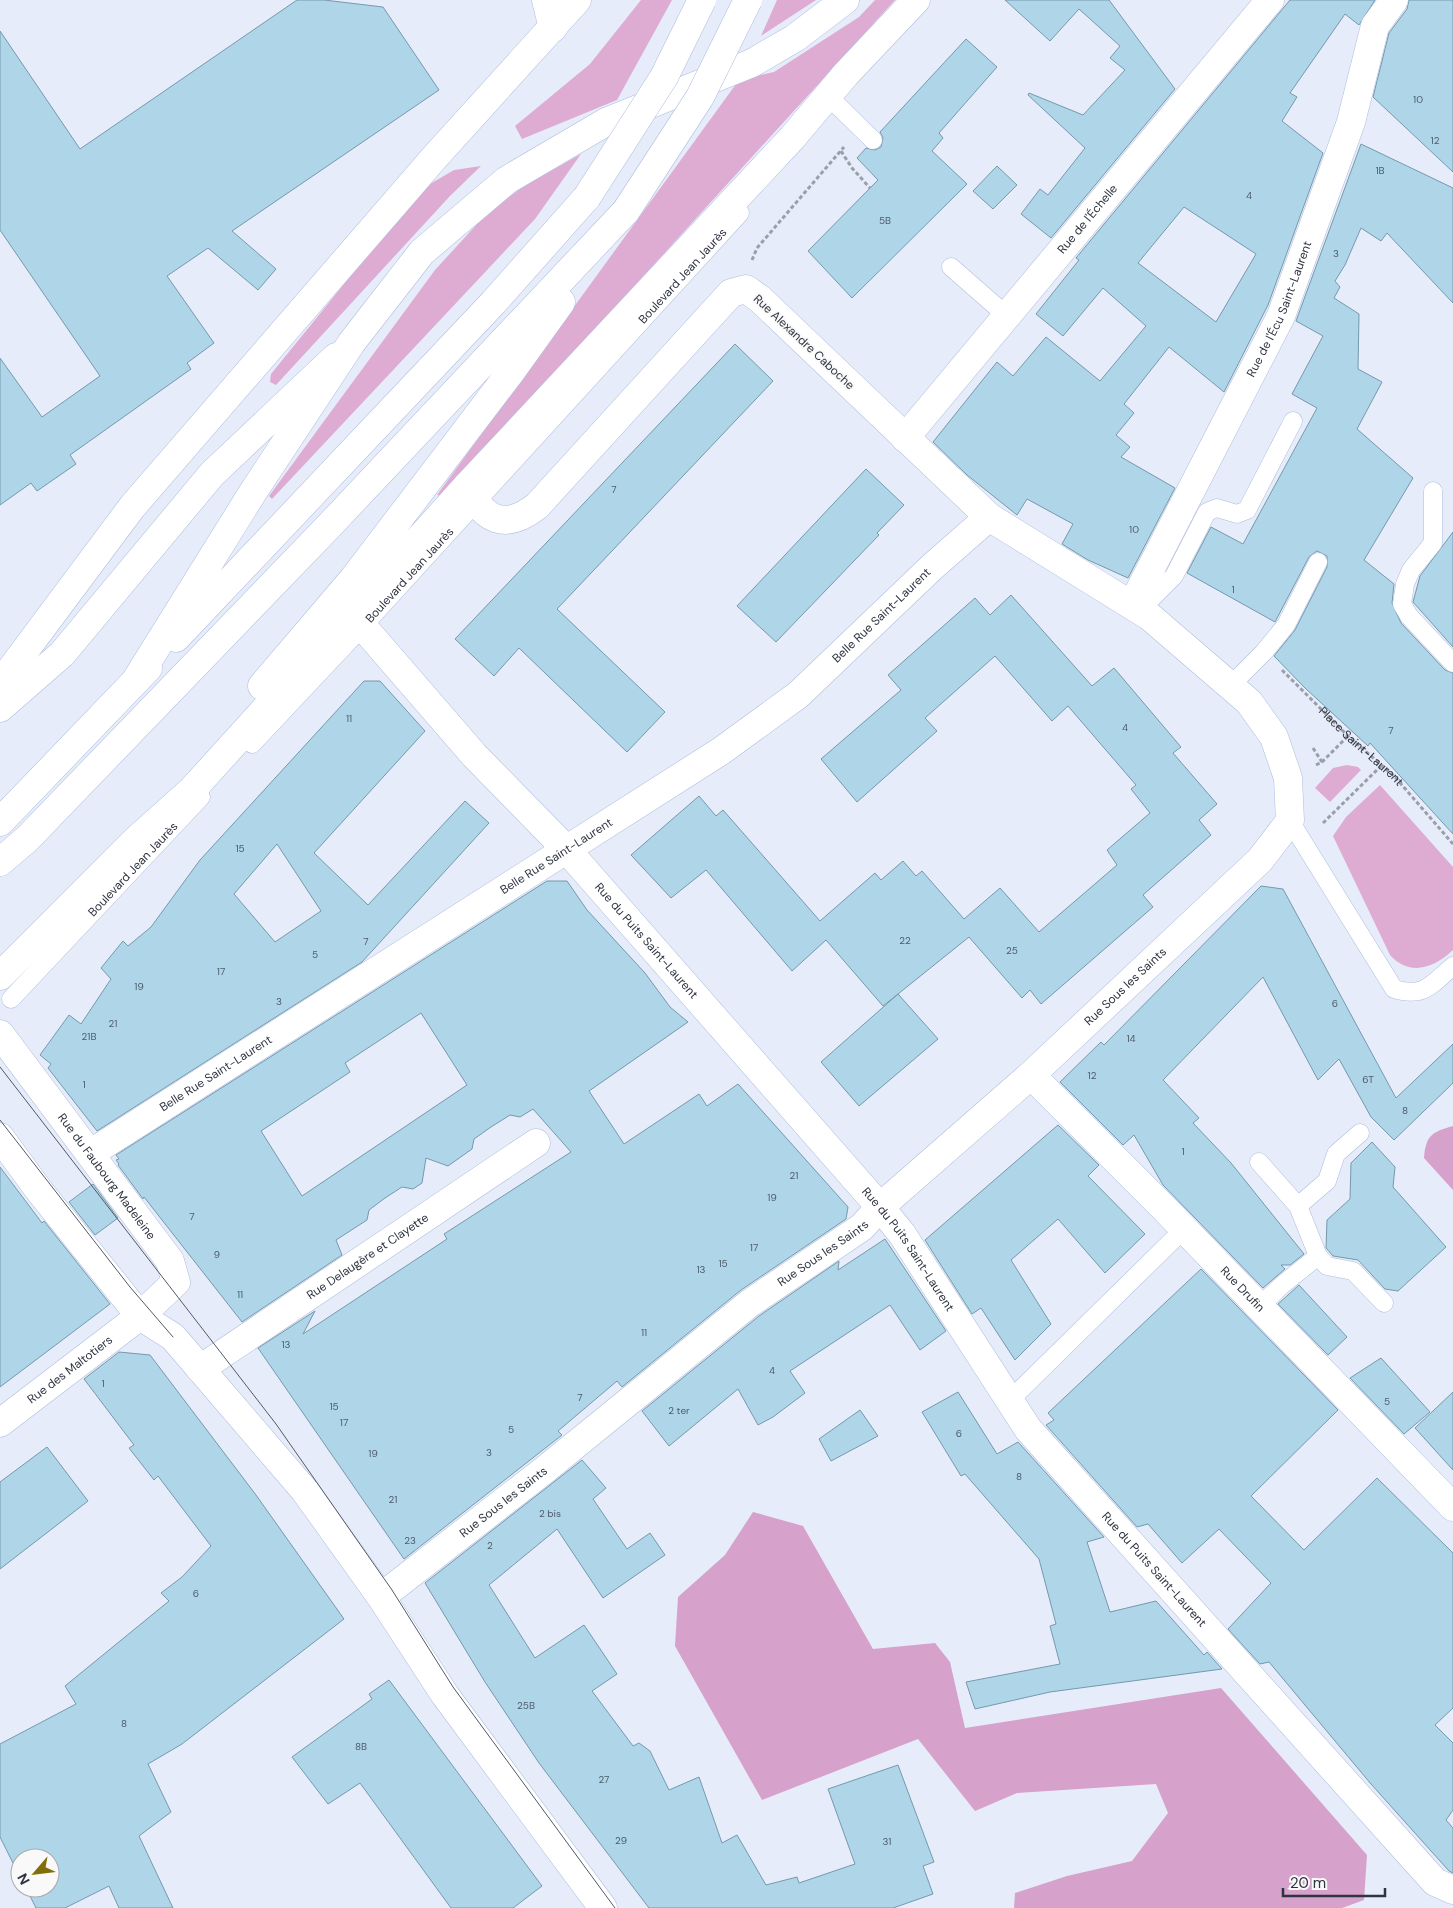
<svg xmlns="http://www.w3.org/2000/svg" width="1453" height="1908" viewBox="0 0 1453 1908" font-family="'DM Sans',sans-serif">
<rect width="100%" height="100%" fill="#e6ecf9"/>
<!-- green -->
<path fill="#deacd3" d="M641,0H672L617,100L522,139L515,126L590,64Z
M777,0H816L761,36Z
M875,0H895L443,496L437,495L739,80L774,72L859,17Z
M581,154L535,219L272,499L269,496L435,270L479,222L506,199L527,184Z
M481,166L450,196L276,385L270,382L271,374L400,215L430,184L454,170Z
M1347,765L1358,767L1361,770L1330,802L1315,788L1333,768Z
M1380,785L1453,867V950C1434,968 1410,977 1390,955L1333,836L1346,817Z"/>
<!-- forest -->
<path fill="#d6a1cb" d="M1453,1126V1190L1424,1158C1426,1135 1432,1132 1453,1126Z
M753,1512L803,1526L873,1649L935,1643L950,1662L965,1728L1221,1688L1367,1855L1364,1900L1342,1908H1014L1015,1893L1067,1876L1132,1861L1168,1813L1156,1784L1017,1793L975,1811L918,1739L762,1800L675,1646L678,1597L725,1555Z"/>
<!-- building -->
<path fill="#afd5e9" stroke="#7599ac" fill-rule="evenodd" d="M297,0H324L383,7L439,90L232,231L276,269L258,290L208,248L167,276L214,343L187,363L191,369L70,455L76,464L37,491L31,483L0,505V358L42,417L100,376L0,230V31L80,149Z
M1005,0H1109L1175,89L1051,238L1021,214L1040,189L1048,195L1085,148L1028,95L1029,93L1083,115L1125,70L1110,58L1120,46L1079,9L1050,41Z
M1290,0H1375L1359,25L1345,14L1290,93L1297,97L1282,121L1323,153L1268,305L1224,392L1169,347L1124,404L1134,413L1116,435L1130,447L1121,457L1175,488L1128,578L1088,560L1062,544L1073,524L1027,499L1017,515L967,475L933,442L997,362L1013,376L1046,337L1100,381L1146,326L1103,288L1063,336L1036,314L1079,260L1076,258ZM1184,207L1256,254L1216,322L1138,263Z
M1409,0H1453V172L1373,97L1389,33L1407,9Z
M966,39L997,67L939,133L943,138L932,151L967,184L852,298L808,251L878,180L857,158L866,148L875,150L881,147L883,138L880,132Z
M1361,144L1453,188V303L1387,233L1381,241L1361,228L1345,265L1335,281L1340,287L1334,298L1359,314L1358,369L1382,382L1357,429L1413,478L1364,560L1394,584L1392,603L1401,623L1445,670L1453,673V834L1370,743L1368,746L1305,688L1274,656L1295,630L1327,567V556L1317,551L1309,557L1275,622L1187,573L1211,527L1243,544L1317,408L1292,394L1323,336L1296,321Z
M997,166L1017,185L993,209L973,191Z
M735,344L773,381L557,609L665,712L627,752L519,648L494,676L455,639Z
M866,469L904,505L877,533L879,535L776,642L737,606Z
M1453,532V647L1413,602L1420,576Z
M1011,595L1092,686L1114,668L1181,747L1173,753L1217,804L1199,820L1211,835L1143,895L1153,907L1041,1004L1030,990L1022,998L969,937L898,994L938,1039L859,1106L821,1062L898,994L883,1006L826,940L792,971L706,870L671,898L631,855L699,796L716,816L723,810L820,921L875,873L881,880L903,861L916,876L922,871L964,919L1000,888L1039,932L1117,865L1107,850L1150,813L1131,789L1136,785L1068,706L1052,721L995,656L925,718L937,731L857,802L821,759L901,690L888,675L975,598L990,615Z
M364,681H380L425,731L314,853L368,905L465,801L489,823L362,962L97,1131L48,1068L51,1064L40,1055L69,1015L81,1024L111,979L101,968L123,941L128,946L151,927L200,860ZM277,844L321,911L275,942L234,894Z
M547,881H567L587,910L645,973L670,1007L688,1022L589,1091L624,1144L699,1094L707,1106L738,1084L848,1207L846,1219L741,1290L622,1387L617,1381L558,1431L562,1435L404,1559L258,1348L315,1311L303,1334L447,1239L444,1234L571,1152L533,1109L520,1117L510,1115L491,1127L474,1139L472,1149L448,1166L426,1158L422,1183L413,1189L402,1187L385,1198L369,1210L367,1220L336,1240L342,1255L242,1322L144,1197L143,1199L118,1165L119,1164L116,1160L119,1159L116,1155ZM421,1013L467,1085L302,1196L261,1131L350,1072L345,1063Z
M1261,886L1283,889L1396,1098L1453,1044V1083L1394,1140L1371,1117L1339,1059L1318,1080L1263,977L1163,1080L1199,1118L1193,1123L1231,1163L1304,1254L1290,1265H1281L1285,1269L1263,1288L1163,1185L1134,1135L1123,1145L1060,1082L1101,1042L1104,1045Z
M1058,1125L1099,1165L1088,1176L1145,1234L1105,1273L1058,1219L1011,1260L1051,1324L1015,1360L981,1308L972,1314L925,1240Z
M1372,1142L1395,1167L1393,1187L1446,1247L1398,1291L1385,1289L1358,1260L1333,1256L1326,1248L1327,1220L1350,1199L1351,1163Z
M0,1167L42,1223L44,1221L110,1304L0,1387Z
M93,1184L118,1218L95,1235L69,1202Z
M885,1239L946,1331L920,1350L890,1305L790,1371L805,1393L773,1417L758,1425L738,1389L669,1446L642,1411L759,1316L839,1261L838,1270Z
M1201,1269L1338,1410L1251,1496L1304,1550L1377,1478L1453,1553V1708L1435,1725L1453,1743V1810L1446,1820L1453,1828V1873L1449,1871L1371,1784L1269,1662L1260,1664L1228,1629L1271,1583L1219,1529L1182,1563L1148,1524L1137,1527L1046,1425L1054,1420L1048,1413Z
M1299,1285L1347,1337L1328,1355L1278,1304Z
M119,1352L150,1355L256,1495L344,1619L182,1744L148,1764L171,1812L139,1836L173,1908H119L109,1886L65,1908H36L26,1888H50V1858H20V1877L0,1837V1744L76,1704L65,1686L169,1601L161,1593L182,1577L211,1546L158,1476L154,1480L129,1448L134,1445L84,1379Z
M1381,1358L1430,1412L1404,1434L1350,1378Z
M958,1392L997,1454L1018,1442L1104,1537L1087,1542L1110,1612L1156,1601L1204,1655L1207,1652L1222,1669L1050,1692L975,1709L966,1682L1060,1664L1050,1626L1056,1624L1039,1559L965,1474L961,1476L922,1412Z
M1453,1392V1470L1415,1428Z
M860,1410L878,1436L831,1461L819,1439Z
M47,1447L88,1501L0,1569V1482Z
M582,1460L606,1488L593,1499L627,1549L650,1533L665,1555L603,1598L557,1529L489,1585L535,1658L584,1625L617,1674L592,1691L633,1746L639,1743L650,1751L669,1790L699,1777L722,1843L737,1835L766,1885L797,1877L799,1883L855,1864L828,1789L898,1765L934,1862L923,1866L933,1894L893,1908H649L539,1763L485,1682L425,1583Z
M389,1680L542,1886L513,1908H451L360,1783L328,1804L292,1757L372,1699L369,1694Z"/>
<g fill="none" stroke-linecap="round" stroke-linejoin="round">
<!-- service casing -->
<g stroke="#aebddd" stroke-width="19">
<g id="service">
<path d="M828,96L873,140"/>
<path d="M951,267L1007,316"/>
<path d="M1433,491V543L1411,570L1405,584L1402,604L1409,616L1453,663"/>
<path d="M1140,610L1174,576L1207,512L1217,508L1237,514L1247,510L1293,421"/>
<path d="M1231,685L1264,652L1286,625L1318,562"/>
<path id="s2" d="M252,744L363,626L740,213"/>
<path d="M1290,821L1394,989C1424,998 1431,985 1453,966"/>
<path id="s3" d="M11,999L201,797"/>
<path d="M1259,1162L1298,1206L1318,1256L1327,1266L1353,1271L1384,1303"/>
<path d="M1298,1206L1327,1181L1336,1154L1360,1133"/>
<path d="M1259,1307L1282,1285L1318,1256"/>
<path d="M1011,1399L1184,1229"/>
</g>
</g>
<!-- minor casing -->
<g stroke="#aebddd" stroke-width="29">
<g id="minor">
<path d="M546,0L553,28"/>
<path id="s4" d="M905,438L1270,0"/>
<path id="s5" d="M1132,605L1281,316L1351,122L1375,26L1394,0"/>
<path id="s6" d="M352,614L474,755L567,850L880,1207L902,1234L1028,1429L1435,1882L1453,1890"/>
<path id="s7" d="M1031,1075L1164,1208L1453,1507"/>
<path id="s8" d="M91,1153L721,751L798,695L932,567L989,517"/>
<path id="s9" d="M200,1369L536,1143"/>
<path id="s10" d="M0,1423L140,1316"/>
<path id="s11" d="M381,1597L542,1472L750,1303L862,1227L880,1207L1031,1075L1260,860L1290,821L1288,778L1274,737L1249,702L1149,616L989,517L760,299L746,289L731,293L537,506C505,531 484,521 467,486"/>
</g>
</g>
<!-- tertiary casing -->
<g stroke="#aebddd" stroke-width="29">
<g id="tertiary">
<path d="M0,684L132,507L434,158L577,0"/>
<path id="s12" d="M0,1034L170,1261L176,1282L140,1316"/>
<path d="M0,1137L38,1189L140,1316L173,1337L305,1491L381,1597L445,1695L603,1908"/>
</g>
</g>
<!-- secondary casing -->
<g stroke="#aebddd" stroke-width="29">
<path id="secondary" d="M0,708L62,654L212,474L336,357"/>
</g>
<!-- primary casing -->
<g stroke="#aebddd" stroke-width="29">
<path id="primary" d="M176,638L493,303L587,197
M136,680L253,492L352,342L422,252L507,180L606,122L752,63L795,38L845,0
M262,686L354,578L510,373L561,302
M0,822L148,668
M0,862L27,839L328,527L626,211
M0,976L136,840L192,790L467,486L792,138L846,74L916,0"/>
</g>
<!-- path -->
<g stroke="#999fab" stroke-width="3" stroke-dasharray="4 2.5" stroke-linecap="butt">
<path d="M841,151L852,168L870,188"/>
<path d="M752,260L757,248L844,147"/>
<path id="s1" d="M1282,670L1348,736L1395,777L1453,844"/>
<path d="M1313,748L1322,762"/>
<path d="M1316,765L1322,762L1348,736"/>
<path d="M1323,823L1381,766"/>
</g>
<!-- service -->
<use href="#service" stroke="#fff" stroke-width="18"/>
<!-- minor -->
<use href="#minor" stroke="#fff" stroke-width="28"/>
<!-- tertiary -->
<use href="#tertiary" stroke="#fff" stroke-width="28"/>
<!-- secondary -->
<use href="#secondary" stroke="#fff" stroke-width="28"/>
<!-- primary -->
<use href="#primary" stroke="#fff" stroke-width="28"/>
<!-- tram -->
<path stroke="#535965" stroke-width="1" d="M0,1067L276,1424L392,1590L453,1687L615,1908
M0,1120L130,1287L173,1337"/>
<!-- primary-bridge casing -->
<g stroke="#aebddd" stroke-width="29" stroke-linecap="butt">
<path id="primary-bridge" d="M587,197L664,77L702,0
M626,211L700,97L748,0"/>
</g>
<!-- primary-bridge -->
<use href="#primary-bridge" stroke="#fff" stroke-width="28"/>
</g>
<g text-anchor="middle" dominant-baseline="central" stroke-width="4" stroke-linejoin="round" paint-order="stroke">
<!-- number labels -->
<g font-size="10" fill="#4e5c6a">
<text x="1418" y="99">10</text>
<text x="1435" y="140">12</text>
<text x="1380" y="170">1B</text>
<text x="1249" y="195">4</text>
<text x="885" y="220">5B</text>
<text x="1336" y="253">3</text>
<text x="614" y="489">7</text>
<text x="1134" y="529">10</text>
<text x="1233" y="589">1</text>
<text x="349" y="718">11</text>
<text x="1125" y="727">4</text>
<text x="1391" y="730">7</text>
<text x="240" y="848">15</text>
<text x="905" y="940">22</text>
<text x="366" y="941">7</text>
<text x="1012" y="950">25</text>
<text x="315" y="954">5</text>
<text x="221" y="971">17</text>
<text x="139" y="986">19</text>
<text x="279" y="1001">3</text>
<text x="1335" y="1003">6</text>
<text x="113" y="1023">21</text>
<text x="89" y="1036">21B</text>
<text x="1131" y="1038">14</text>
<text x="1092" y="1075">12</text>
<text x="1368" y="1079">6T</text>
<text x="84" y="1084">1</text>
<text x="1405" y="1110">8</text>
<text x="1183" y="1151">1</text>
<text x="794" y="1175">21</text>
<text x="772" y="1197">19</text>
<text x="192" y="1216">7</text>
<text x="754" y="1247">17</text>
<text x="217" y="1254">9</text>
<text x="723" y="1263">15</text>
<text x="701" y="1269">13</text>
<text x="240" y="1294">11</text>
<text x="644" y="1332">11</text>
<text x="286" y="1344">13</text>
<text x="772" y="1370">4</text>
<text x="103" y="1383">1</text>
<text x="580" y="1397">7</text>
<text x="1387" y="1401">5</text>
<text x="334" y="1406">15</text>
<text x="679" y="1410">2 ter</text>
<text x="344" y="1422">17</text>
<text x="511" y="1429">5</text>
<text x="959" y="1433">6</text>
<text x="489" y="1452">3</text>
<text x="373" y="1453">19</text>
<text x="1019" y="1476">8</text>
<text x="393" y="1499">21</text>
<text x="550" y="1513">2 bis</text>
<text x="410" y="1540">23</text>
<text x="490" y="1545">2</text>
<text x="196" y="1593">6</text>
<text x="526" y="1705">25B</text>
<text x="124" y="1723">8</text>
<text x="361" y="1746">8B</text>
<text x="604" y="1779">27</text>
<text x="621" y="1840">29</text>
<text x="887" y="1841">31</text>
</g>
<!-- street labels -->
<g font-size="12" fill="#2e3440" stroke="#f9f9f9">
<text stroke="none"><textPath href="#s4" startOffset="285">Rue de l'Échelle</textPath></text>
<text stroke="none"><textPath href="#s2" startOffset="636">Boulevard Jean Jaurès</textPath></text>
<text stroke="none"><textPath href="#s5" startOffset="331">Rue de l'Écu Saint-Laurent</textPath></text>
<text transform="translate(804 342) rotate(43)">Rue Alexandre Caboche</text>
<text stroke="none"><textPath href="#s2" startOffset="231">Boulevard Jean Jaurès</textPath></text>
<text stroke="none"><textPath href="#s8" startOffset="958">Belle Rue Saint-Laurent</textPath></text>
<text stroke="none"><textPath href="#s1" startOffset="110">Place Saint-Laurent</textPath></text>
<text stroke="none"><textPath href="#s8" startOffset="552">Belle Rue Saint-Laurent</textPath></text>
<text stroke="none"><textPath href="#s3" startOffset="178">Boulevard Jean Jaurès</textPath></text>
<text stroke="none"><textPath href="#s6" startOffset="440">Rue du Puits Saint-Laurent</textPath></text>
<text stroke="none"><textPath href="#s11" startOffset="964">Rue Sous les Saints</textPath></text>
<text stroke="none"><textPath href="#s8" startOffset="148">Belle Rue Saint-Laurent</textPath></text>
<text stroke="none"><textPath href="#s12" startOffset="178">Rue du Faubourg Madeleine</textPath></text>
<text stroke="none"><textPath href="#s6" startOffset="845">Rue du Puits Saint-Laurent</textPath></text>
<text stroke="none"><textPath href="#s11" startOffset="560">Rue Sous les Saints</textPath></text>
<text stroke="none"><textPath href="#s9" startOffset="202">Rue Delaugère et Clayette</textPath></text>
<text stroke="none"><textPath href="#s7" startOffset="301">Rue Drufin</textPath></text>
<text stroke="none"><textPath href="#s10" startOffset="88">Rue des Maltotiers</textPath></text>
<text stroke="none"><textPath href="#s11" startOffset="155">Rue Sous les Saints</textPath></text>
<text stroke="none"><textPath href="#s6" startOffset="1250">Rue du Puits Saint-Laurent</textPath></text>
</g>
</g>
<!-- north arrow -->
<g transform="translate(35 1873) rotate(242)"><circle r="24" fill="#f9f9f9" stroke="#a8aaaf"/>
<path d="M0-4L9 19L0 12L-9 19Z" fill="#836d08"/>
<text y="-8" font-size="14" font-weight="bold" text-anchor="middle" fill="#2e3440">N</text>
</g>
<!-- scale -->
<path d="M1283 1888v8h102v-8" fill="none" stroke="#2e3440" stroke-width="2.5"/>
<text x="1290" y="1888" font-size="15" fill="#2e3440" stroke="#f9f9f9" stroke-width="4" paint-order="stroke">20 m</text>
</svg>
